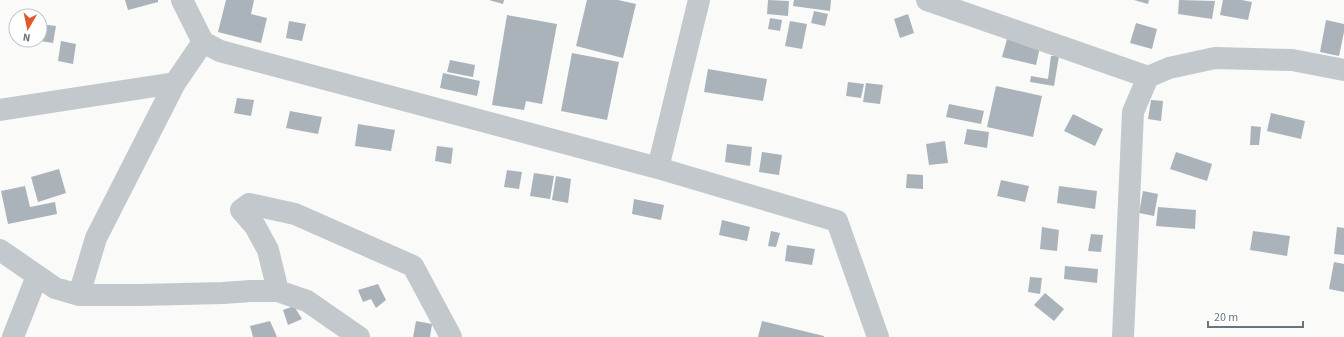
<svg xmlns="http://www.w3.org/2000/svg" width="1344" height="337" viewBox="0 0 1344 337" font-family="'Source Sans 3',sans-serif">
<rect width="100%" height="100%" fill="#fafaf8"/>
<!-- building -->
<path fill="#aab3b9" d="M125,0H158V2L128,10Z
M226,0H254L251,14L267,18L261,43L218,32Z
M489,0H504L503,4Z
M587,0H618L636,4L623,58L576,46Z
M768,0L789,1L788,16L767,14Z
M794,0H831L830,11L793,6Z
M1134,0H1149L1148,4Z
M1179,0L1215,1L1212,19L1178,14Z
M1223,0H1242L1252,2L1248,20L1220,15Z
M814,11L828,14L825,26L811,23Z
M908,14L914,33L900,38L894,19Z
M507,15L557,24L542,104L526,101L524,110L492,105Z
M770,18L782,20L780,31L768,29Z
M1326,20L1344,24V32L1339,56L1320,52Z
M289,21L306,24L302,41L286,38Z
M790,21L807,24L802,49L785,46Z
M1136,23L1157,29L1152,49L1130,43Z
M40,24L56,26L53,43L40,41Z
M1007,39L1040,47L1036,65L1002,57Z
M61,41L76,44L73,64L58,61Z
M572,53L619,62L607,120L561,111Z
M1051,56H1059L1054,86L1030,82L1031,76L1048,79Z
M450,60L475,65L473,77L447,72Z
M708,69L767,79L763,101L704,92Z
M443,73L480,81L477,96L440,88Z
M848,82L864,84L861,98L846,96Z
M866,83L883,85L880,104L863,102Z
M996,86L1042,96L1033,137L987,127Z
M237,98L254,100L251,116L234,113Z
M1151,100L1163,101L1161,121L1148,119Z
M949,104L984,111L981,124L946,117Z
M290,111L322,117L318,134L286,128Z
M1271,113L1305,121L1301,139L1267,131Z
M1073,114L1103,129L1095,146L1064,131Z
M358,124L395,130L391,151L355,146Z
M1251,126L1261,127L1259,145H1250Z
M967,129L989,132L987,148L964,144Z
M945,141L948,163L929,165L926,144Z
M727,144L752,147L750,166L725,162Z
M437,146L453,148L451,164L435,161Z
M762,152L782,155L779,175L759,172Z
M1176,152L1212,164L1207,181L1170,169Z
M59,169L66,193L38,202L31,177Z
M507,170L522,172L519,189L504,187Z
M534,173L554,176L550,199L530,196Z
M907,174L923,175V189L906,188Z
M556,176L571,179L568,203L552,200Z
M1001,180L1029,186L1025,202L997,196Z
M25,186L30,207L55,202L57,214L8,224L1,191Z
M1059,186L1097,191L1095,209L1057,203Z
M1143,191L1158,194L1154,216L1139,213Z
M634,199L664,205L661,220L632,214Z
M1158,207L1196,210L1195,229L1156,226Z
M722,220L750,227L747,241L719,235Z
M1042,227L1059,230L1057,251L1040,249Z
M1337,227L1344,228V255L1334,254Z
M771,231L780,233L776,247L768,246Z
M1253,231L1290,236L1287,256L1250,250Z
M1091,234L1103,235L1101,252L1088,251Z
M787,245L815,249L812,265L785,261Z
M1334,262L1344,264V292L1329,289Z
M1065,266L1098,269L1097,283L1064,279Z
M1030,277L1042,278L1040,294L1028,292Z
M378,284L386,300L376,308L371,299L363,302L358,290Z
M1045,293L1064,309L1054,321L1034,305Z
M294,306L302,319L288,325L283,310Z
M270,321L277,337H253L250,326Z
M416,321L432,324L430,337H413Z
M762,321L824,336V337H758Z"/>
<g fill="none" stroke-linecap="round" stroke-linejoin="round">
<!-- minor -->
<path stroke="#c3c8cc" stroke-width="22" d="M182,0L203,42L220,51L658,168L837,221L878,337
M927,0L1148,77
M0,110L175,83
M658,168L699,0
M0,250L55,288L79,295H140L223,293L251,291H278L307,301L359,337
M278,291L268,250L255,226L241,210L249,204L295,214L413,266L451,337
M79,295L96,238L175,83L203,42
M13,337L37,276
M1123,337L1133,112L1148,77L1169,68L1215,58L1292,60L1344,70"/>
</g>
<!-- north arrow -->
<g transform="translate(28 28) rotate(189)"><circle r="19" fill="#ffffff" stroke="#c1c8cd"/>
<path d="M0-3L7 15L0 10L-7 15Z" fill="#e4572e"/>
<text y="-6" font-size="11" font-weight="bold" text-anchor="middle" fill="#657683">N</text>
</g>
<!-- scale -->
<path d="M1208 321v6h95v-6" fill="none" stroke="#657683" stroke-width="2"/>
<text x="1214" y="321" font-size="12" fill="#657683" stroke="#ffffff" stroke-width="3" paint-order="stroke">20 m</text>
</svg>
